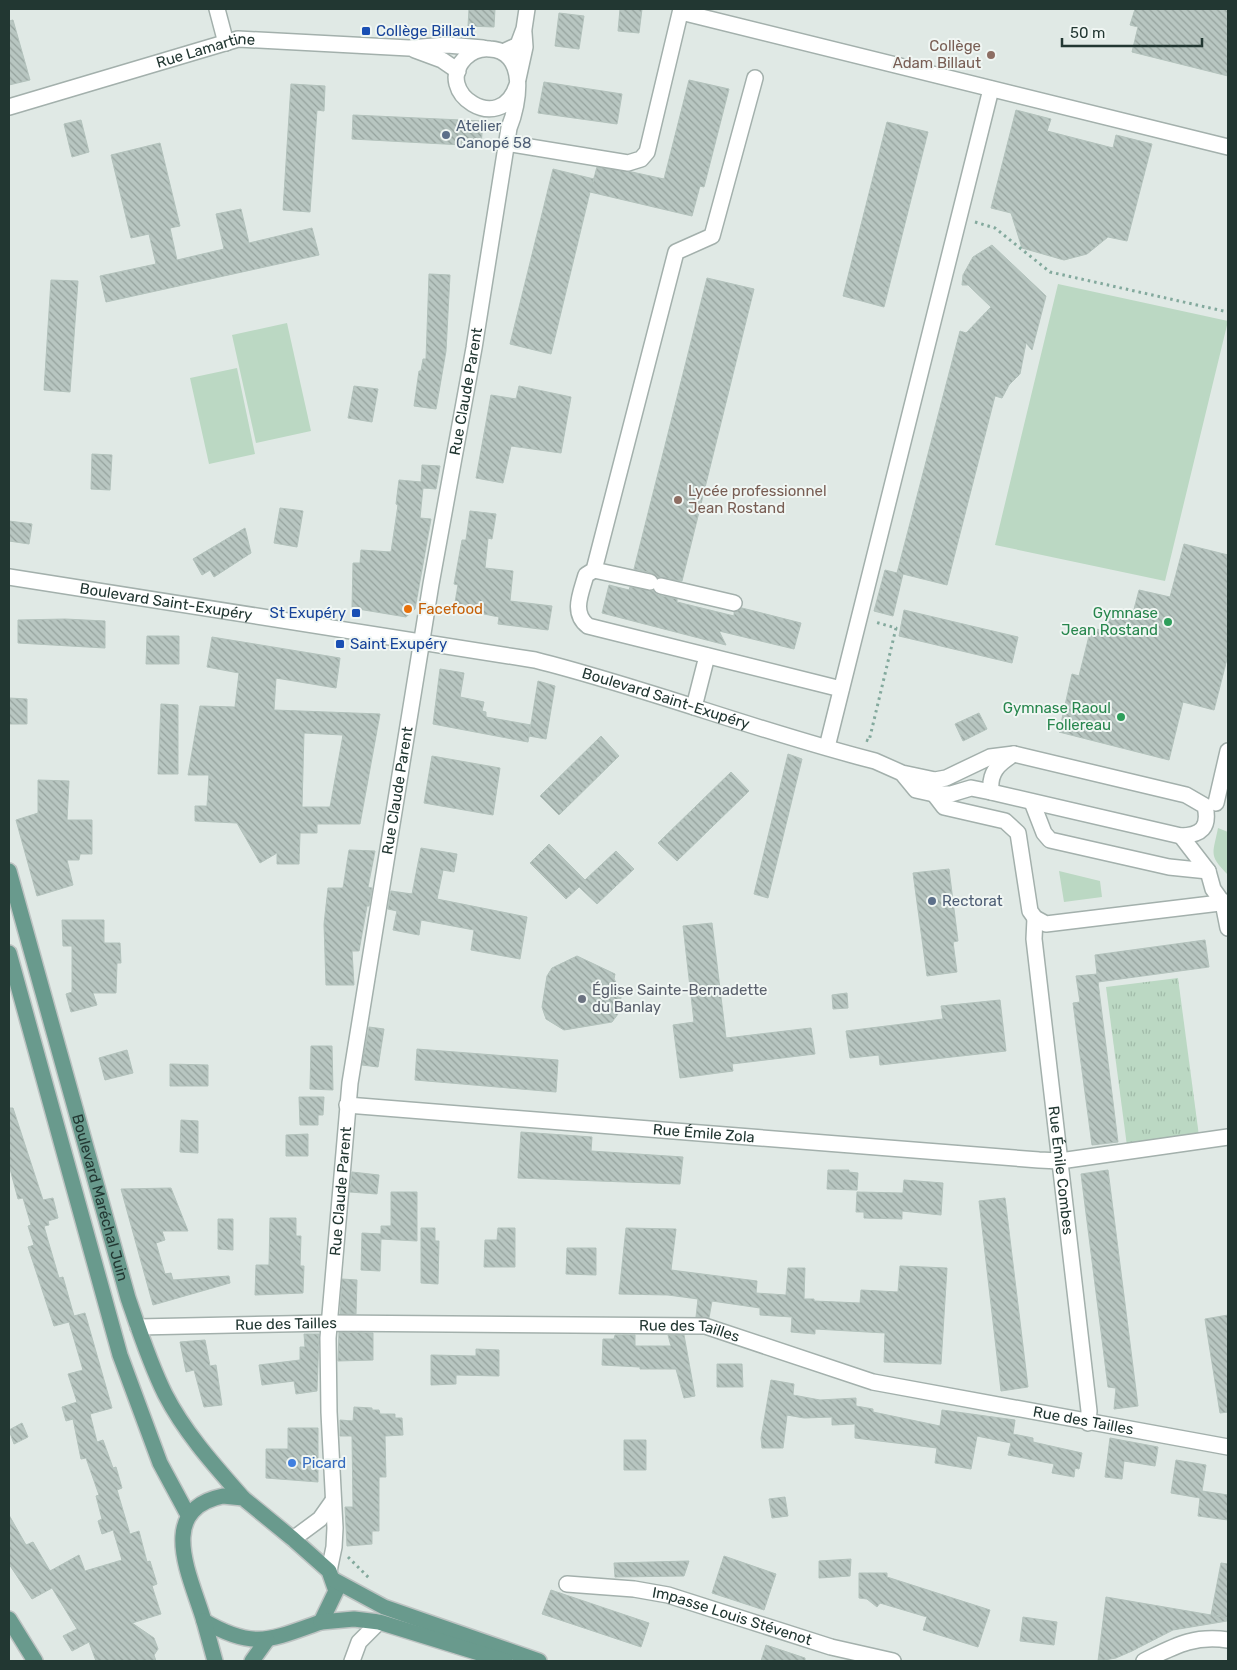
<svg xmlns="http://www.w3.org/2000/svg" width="1237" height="1670" viewBox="0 0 1237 1670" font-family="Rubik,sans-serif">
<defs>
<pattern id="park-tufts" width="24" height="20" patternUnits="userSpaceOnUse" patternTransform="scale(1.25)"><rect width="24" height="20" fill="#bbd8c3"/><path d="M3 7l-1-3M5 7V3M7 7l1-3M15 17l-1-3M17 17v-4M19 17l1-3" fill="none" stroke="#a0baa8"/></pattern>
<pattern id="building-back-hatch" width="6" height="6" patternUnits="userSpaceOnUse" patternTransform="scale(1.25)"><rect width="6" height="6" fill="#b8c6c1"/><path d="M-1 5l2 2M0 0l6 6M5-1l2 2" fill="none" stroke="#95a29d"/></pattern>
</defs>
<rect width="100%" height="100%" fill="#e0e9e5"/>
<!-- grass -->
<path fill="#bbd8c3" d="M1058,284L1228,321L1165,581L995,545Z
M287,323L311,431L256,443L232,335Z
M237,368L255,454L209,464L190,378Z
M1218,828L1228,832V875C1208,855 1213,854 1218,828Z
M1059,871L1100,881L1102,897L1064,902Z"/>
<!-- park -->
<path fill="url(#park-tufts)" d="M1178,978L1199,1136L1127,1146L1106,987Z"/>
<!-- building -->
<path fill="url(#building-back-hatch)" stroke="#b3c2bc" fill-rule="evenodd" d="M469,9H495L494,27L468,26Z
M620,9H642L639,33L618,31Z
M1135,9H1228V76L1132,52L1138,27L1130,25Z
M559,13L584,16L579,49L555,46Z
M13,20L30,80L9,85V21Z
M689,80L729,89L704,187L700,186L692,216L590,192L551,354L510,344L553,169L594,179L592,185L597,167L632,172L664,179Z
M544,82L622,94L617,124L538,113Z
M291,84L325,86L324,111L317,110L310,212L283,210Z
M1016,110L1051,119L1047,131L1113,148L1116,135L1152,144L1127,241L1108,237L1087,254L1064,260L1022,248L1011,213L991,208Z
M353,115L483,121L481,146L352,139Z
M81,120L89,152L72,157L64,124Z
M887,122L928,132L884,307L843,296Z
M160,143L180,226L170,228L177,260L224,249L216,214L241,209L249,243L312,228L319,255L106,302L100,276L156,264L149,234L131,238L111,155Z
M992,245L1046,296L1032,350L1026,343L1020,374L1009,385L1002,398L995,396L947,585L903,574L893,616L874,611L885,570L897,573L960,331L966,333L991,307L968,285H962L963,275L973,257Z
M429,274L450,275L446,351L436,409L414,406L419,371H421L423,359H426Z
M707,278L754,289L682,581L658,577L652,573L634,569Z
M51,280L78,281L70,392L44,390Z
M354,386L378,389L372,422L348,418Z
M519,386L571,397L561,453L511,446L503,483L476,478L491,395L516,399Z
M92,454L112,455L110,490L91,489Z
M422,465L440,466L436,489L423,488L420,518L431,519L415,609L406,617L352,608L353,563H360L361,550L391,552L398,505L396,504L399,480L421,482Z
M280,508L303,511L297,547L274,543Z
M470,511L496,514L492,539L488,538L485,568L513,571L510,601L552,606L548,630L498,624L499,617L454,608L458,585L454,584L462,540H466Z
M9,521L32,524L29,544L9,541Z
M245,528L251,553L214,577L210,570L202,575L193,559Z
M1184,544L1228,555V655L1214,710L1183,702L1169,760L1059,732L1072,674L1079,676L1091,628L1106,631L1111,611L1132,617L1139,590L1170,597Z
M609,585L629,590L630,587L653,591L658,595L677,599V602L734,616V612L742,608L801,623L794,649L719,631L726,645L602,613Z
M904,610L1018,637L1012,663L899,636Z
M65,619L105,621V648L18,643V620Z
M147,636H179V664H146Z
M212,637L340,658L336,688L276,678L274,710L380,714L360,824H317V833H300L299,864H277V853L260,863L237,823L195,821V806H207L209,775H188L200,706L235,707L239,673L207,667ZM304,733L343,735L330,807H302Z
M440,669L464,673L460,697L484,702L482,711L486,712V717L531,725L528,742L433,724Z
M538,681L555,686L546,739L529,736Z
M9,698L27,699V724H9Z
M161,704L178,705V774H158Z
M979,713L987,729L963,741L955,724Z
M601,736L619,756L559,815L540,796Z
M788,754L802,759L768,898L754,894Z
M432,756L500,768L493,815L424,803Z
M731,772L749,791L677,861L658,843Z
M38,780L69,781L67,820H92V854H80L79,860H67L73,885L37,896L16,820L38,813Z
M549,844L585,880L616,851L634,869L597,904L579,887L566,899L530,863Z
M421,848L457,854L454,872L443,870L437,899L527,917L520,959L471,950L474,930L421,920L419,935L393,930L397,911L388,909L391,891L412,894Z
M349,850L375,851L368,887L372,888L369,906H367L359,951H352L354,985H326L324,924L328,888H343Z
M949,869L958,941L953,942L957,972L927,976L913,873Z
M62,920H104V943H120L121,963H117L116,993H93L97,1005L71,1012L66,994L72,992V946H63Z
M712,923L726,1038L811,1028L815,1054L732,1064L733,1071L680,1078L673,1025L694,1022L683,926Z
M1205,940L1209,967L1098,982L1118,1142L1092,1145L1073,1003L1080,1002L1076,976L1097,974L1095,955Z
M577,956L615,974L614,979L622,992L618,1014L612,1022L564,1030L546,1019L542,1007L547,976L552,968Z
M847,993L848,1008L833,1009L832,995Z
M1000,1000L1006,1051L880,1065L879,1055L850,1058L846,1031L943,1019L941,1006Z
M369,1027L384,1029L378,1067L362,1065Z
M311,1046H332L333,1090L310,1089Z
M417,1049L558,1060L556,1092L415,1080Z
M127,1050L133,1073L105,1080L99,1058Z
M170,1064L208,1065V1086H170Z
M299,1097H324L323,1115H318V1125H300Z
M9,1108H13L43,1200L53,1198L58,1218L48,1221L49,1225L44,1226L47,1237L59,1278L63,1277L74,1316L85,1313L112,1408L90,1414L97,1442L103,1440L113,1468L116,1467L122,1488L117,1490L130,1534L139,1531L147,1562L150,1561L157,1584L152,1586L161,1614L132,1623L154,1638L158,1649L154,1655L156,1661H96L89,1642L72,1651L63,1636L77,1629L52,1588L32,1599L9,1564V1515L26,1545L33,1542L50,1571L79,1555L85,1571L122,1560L113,1530L102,1534L98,1521L102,1519L96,1496L99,1495L86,1458L81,1459L73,1419L66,1421L62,1407L77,1402L68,1374L83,1370L69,1322L54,1326L28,1247L34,1245L28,1226L31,1225L23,1198L18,1199L9,1165Z
M181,1120L198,1121V1153L180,1152Z
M521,1132L592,1137L591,1151L683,1157L680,1184L518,1178Z
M308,1134V1156H286V1135Z
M828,1170H849V1172L858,1173L857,1190L827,1189Z
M1108,1170L1138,1406L1114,1409L1116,1388L1108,1387L1081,1174Z
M352,1172L379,1175L377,1194L350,1192Z
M904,1180L943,1183L941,1215L902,1211V1219L864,1218V1212H856L857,1192L903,1193Z
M171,1188L188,1231H162L165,1240L156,1243L165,1274L171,1273L173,1280L229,1276L230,1283L153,1305L121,1189Z
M391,1192H417V1241L381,1239L380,1271L361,1270L362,1233L381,1234V1226H391Z
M1005,1198L1028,1387L1001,1391L979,1201Z
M270,1218H296V1236H301L300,1266H304L303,1293L255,1295L256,1265H269Z
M218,1219H233V1250L218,1249Z
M421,1228H435V1241H439L438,1284L421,1283Z
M498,1228H515V1267H484L485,1240H497Z
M626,1228L676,1229L671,1270L757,1281L756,1293L786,1295L788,1268H805L804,1299H814V1301L860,1303L861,1290L898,1292L900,1266L947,1268L941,1364L884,1362L885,1333L815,1329V1334L791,1332L792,1317L760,1315V1308L712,1301L709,1318L696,1317L698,1299L668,1295L619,1294Z
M567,1248H596V1275L566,1274Z
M342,1279L357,1280L356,1314H340Z
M1228,1315V1412L1220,1413L1205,1319Z
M339,1332L373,1333V1360L338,1361Z
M304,1334H319L317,1391L296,1394L294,1381L262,1385L259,1365L300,1360V1347H305Z
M615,1335H635V1346H671L668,1335H684L695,1396L684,1398L676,1369H640V1367L602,1365L603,1339H614Z
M205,1340L210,1366L216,1365L222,1405L204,1407L194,1370L186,1372L180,1342Z
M476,1349L499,1350V1376L456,1375V1384L431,1385V1355L476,1356Z
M717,1364H742L743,1387H717Z
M771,1380L794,1384L793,1395L820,1400L856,1398V1406L873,1409V1412L940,1426L942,1410L1015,1420L1013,1434L1033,1438V1442L1082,1453L1079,1469L1075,1468L1074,1477L1052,1473L1054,1464L1008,1455L1011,1443L977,1436L971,1469L935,1463L937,1448L855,1438V1424L832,1425V1417L804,1418L787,1415L783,1448H762L761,1438Z
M354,1407L372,1408V1410H379L380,1414H395V1418H402L403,1435L385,1436L386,1477H379V1531H372V1544L347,1546L345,1507H353L352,1436H340V1420L353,1421Z
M22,1423L28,1437L14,1444L9,1430Z
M288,1428H318V1482L266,1478V1449H288Z
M1110,1438L1158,1447L1155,1466L1124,1461L1122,1479L1105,1477Z
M624,1440H646V1470H624Z
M1176,1460L1206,1465L1202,1491L1228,1495V1520L1198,1516L1200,1498L1171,1493Z
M785,1497L788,1516L772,1518L769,1499Z
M724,1556L776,1574L764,1610L712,1593Z
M851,1559L850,1576L819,1578V1561Z
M689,1561L684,1576L615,1577L614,1563Z
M1221,1563L1228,1564V1618L1214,1615L1227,1618V1621L1173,1630L1132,1651L1116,1658L1098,1661L1106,1597L1211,1615Z
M859,1573H887V1577L990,1610L978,1647L923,1630L927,1617L880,1603L877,1607L867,1599L859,1598Z
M551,1590L649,1623L641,1647L542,1614Z
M1023,1617L1057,1622L1054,1645L1020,1641Z
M766,1645L805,1658V1661H761Z"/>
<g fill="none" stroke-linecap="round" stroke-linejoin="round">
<!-- minor casing -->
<g stroke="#a3b0ac" stroke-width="18">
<g id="minor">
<path d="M217,9L226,43"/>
<path d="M681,12L1228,147"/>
<path d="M415,50L442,60L458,71"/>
<path d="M503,52L518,45L524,29L527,9"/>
<path d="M755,78L712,236L676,252L594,570L586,575C581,593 571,613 588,626L841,689"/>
<path d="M518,79L525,47L524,33"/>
<path id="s1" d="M9,107L238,39L409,48L447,45L483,48"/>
<path d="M506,143L628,163L641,159L647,152L681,9"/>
<path d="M594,570L650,582"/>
<path id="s2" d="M9,577L535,660C650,689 760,732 875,761L902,773L916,790L934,794H951L971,788L991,792L1181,836C1201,835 1210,828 1205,806L1186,795L1014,754L990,757L946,778L935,780L902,773"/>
<path d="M661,586L734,603"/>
<path d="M694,707L707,656"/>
<path d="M827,747L991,89"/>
<path d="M991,792C989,772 998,764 1014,754"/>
<path d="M934,794L944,807L1005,821L1018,833L1030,911L1035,918L1046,924L1228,902"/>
<path d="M1032,802L1044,833L1050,840L1169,867L1208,871"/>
<path d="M1216,803L1228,751"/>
<path d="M1181,836L1208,871L1213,889L1223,903L1228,928"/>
<path id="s3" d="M1035,918L1034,939L1089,1411L1088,1423"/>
<path id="s4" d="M347,1105L1039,1160L1060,1161L1228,1137"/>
<path id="s5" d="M138,1327L329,1323L705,1326L873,1382L1228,1447"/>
<path d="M293,1539L320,1519L332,1502"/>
<path id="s6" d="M329,1571L334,1547L335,1528L329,1412L328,1338L350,1083L431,584L474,348L509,128C519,104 528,51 490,49C481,48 472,51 465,58C432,92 501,137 517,85"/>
<path id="s7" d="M567,1584L634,1589L668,1595L831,1647L893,1661"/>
<path d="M352,1661L359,1642L379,1622"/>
<path d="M1144,1661C1175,1646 1193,1635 1228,1640"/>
</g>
</g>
<!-- major casing -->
<g stroke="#bdc3c2" stroke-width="18">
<g id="major">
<path id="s8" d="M9,871L128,1298C139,1330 150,1364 165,1394C185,1433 214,1465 243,1498"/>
<path d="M9,953L120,1355L160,1463L188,1515"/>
<path d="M223,1496L243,1498L293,1539L329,1571L336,1591L321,1622C270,1640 254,1650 204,1621C191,1577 155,1510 223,1496Z"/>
<path d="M334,1580L384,1607L539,1661"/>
<path d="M9,1619L35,1661"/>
<path d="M204,1621L215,1661"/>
<path d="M321,1622L354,1619L379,1622L505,1661"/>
<path d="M252,1661L267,1640"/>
</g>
</g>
<!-- path -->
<path stroke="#83a99d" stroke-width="3" stroke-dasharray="2.5 4" stroke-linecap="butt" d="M975,222L995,228L1050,272L1228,312
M866,740L869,741L896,628L875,622
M348,1557L370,1579"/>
<!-- minor -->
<use href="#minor" stroke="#fff" stroke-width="15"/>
<!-- major -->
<use href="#major" stroke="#699a8d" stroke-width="15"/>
</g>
<!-- markers -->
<g fill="#1a4fb4" stroke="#f0f6f3" stroke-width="2">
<rect x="361" y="26" width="10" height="10" rx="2.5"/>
<rect x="351" y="608" width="10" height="10" rx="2.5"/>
<rect x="335" y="639" width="10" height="10" rx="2.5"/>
</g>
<g fill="#8d6e63" stroke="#f0f6f3" stroke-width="2">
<circle cx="991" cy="55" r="5"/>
<circle cx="678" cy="500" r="5"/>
</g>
<g fill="#5c6f8a" stroke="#f0f6f3" stroke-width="2">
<circle cx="446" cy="135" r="5"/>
<circle cx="932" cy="901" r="5"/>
</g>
<circle fill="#e8710a" stroke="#f0f6f3" stroke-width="2" cx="408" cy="609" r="5"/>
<g fill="#2e9e5b" stroke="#f0f6f3" stroke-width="2">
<circle cx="1168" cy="622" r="5"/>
<circle cx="1121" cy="717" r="5"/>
</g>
<circle fill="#6b7280" stroke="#f0f6f3" stroke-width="2" cx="582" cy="999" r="5"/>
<circle fill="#3f7fe0" stroke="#f0f6f3" stroke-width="2" cx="292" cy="1463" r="5"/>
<g text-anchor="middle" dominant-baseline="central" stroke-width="4" stroke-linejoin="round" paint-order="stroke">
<!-- transit labels -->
<g font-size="15" fill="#164399" stroke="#f0f6f3" text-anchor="start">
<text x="376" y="31">Collège Billaut</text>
<text x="346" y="613" text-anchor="end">St Exupéry</text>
<text x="350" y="644">Saint Exupéry</text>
</g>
<!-- education labels -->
<g font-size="15" fill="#785e54" stroke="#f0f6f3" text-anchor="end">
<text x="981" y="46">Collège<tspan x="981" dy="17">Adam Billaut</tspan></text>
<text x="688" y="491" text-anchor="start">Lycée professionnel<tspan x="688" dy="17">Jean Rostand</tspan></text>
</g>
<!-- street labels -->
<g font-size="15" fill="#223732" stroke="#f0f6f3">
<text stroke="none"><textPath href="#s1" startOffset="205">Rue Lamartine</textPath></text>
<text stroke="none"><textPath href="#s6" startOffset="1191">Rue Claude Parent</textPath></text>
<text stroke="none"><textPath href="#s2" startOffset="159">Boulevard Saint-Exupéry</textPath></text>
<text stroke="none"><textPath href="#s2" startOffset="669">Boulevard Saint-Exupéry</textPath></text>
<text stroke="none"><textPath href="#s6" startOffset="786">Rue Claude Parent</textPath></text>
<text stroke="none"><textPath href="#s4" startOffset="358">Rue Émile Zola</textPath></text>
<text stroke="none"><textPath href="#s3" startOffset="254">Rue Émile Combes</textPath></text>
<text stroke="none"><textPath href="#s6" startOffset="381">Rue Claude Parent</textPath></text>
<text stroke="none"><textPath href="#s8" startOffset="339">Boulevard Maréchal Juin</textPath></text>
<text stroke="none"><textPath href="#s5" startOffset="148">Rue des Tailles</textPath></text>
<text stroke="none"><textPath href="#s5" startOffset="552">Rue des Tailles</textPath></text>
<text stroke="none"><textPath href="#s5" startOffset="958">Rue des Tailles</textPath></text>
<text stroke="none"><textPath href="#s7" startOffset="169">Impasse Louis Stévenot</textPath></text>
</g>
<!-- service labels -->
<g font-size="15" fill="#4e5e75" stroke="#f0f6f3" text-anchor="start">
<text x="456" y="126">Atelier<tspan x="456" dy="17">Canopé 58</tspan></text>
<text x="942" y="901">Rectorat</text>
</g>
<!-- food labels -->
<g font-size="15" fill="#c56008" stroke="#f0f6f3" text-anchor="start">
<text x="418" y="609">Facefood</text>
</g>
<!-- leisure labels -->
<g font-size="15" fill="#27864d" stroke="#f0f6f3" text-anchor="end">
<text x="1158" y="613">Gymnase<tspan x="1158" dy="17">Jean Rostand</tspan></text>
<text x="1111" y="708">Gymnase Raoul<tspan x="1111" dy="17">Follereau</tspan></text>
</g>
<!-- worship labels -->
<g font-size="15" fill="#5b616d" stroke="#f0f6f3" text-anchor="start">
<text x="592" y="990">Église Sainte-Bernadette<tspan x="592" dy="17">du Banlay</tspan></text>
</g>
<!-- shop labels -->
<g font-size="15" fill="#366cbe" stroke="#f0f6f3" text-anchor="start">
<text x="302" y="1463">Picard</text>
</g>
</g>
<!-- border -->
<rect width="1237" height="1670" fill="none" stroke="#223732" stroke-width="20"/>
<!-- scale -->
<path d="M1062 38v8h140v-8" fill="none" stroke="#223732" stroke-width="2.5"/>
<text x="1070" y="38" font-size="15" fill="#223732" stroke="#f0f6f3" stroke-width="4" paint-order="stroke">50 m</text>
</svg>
